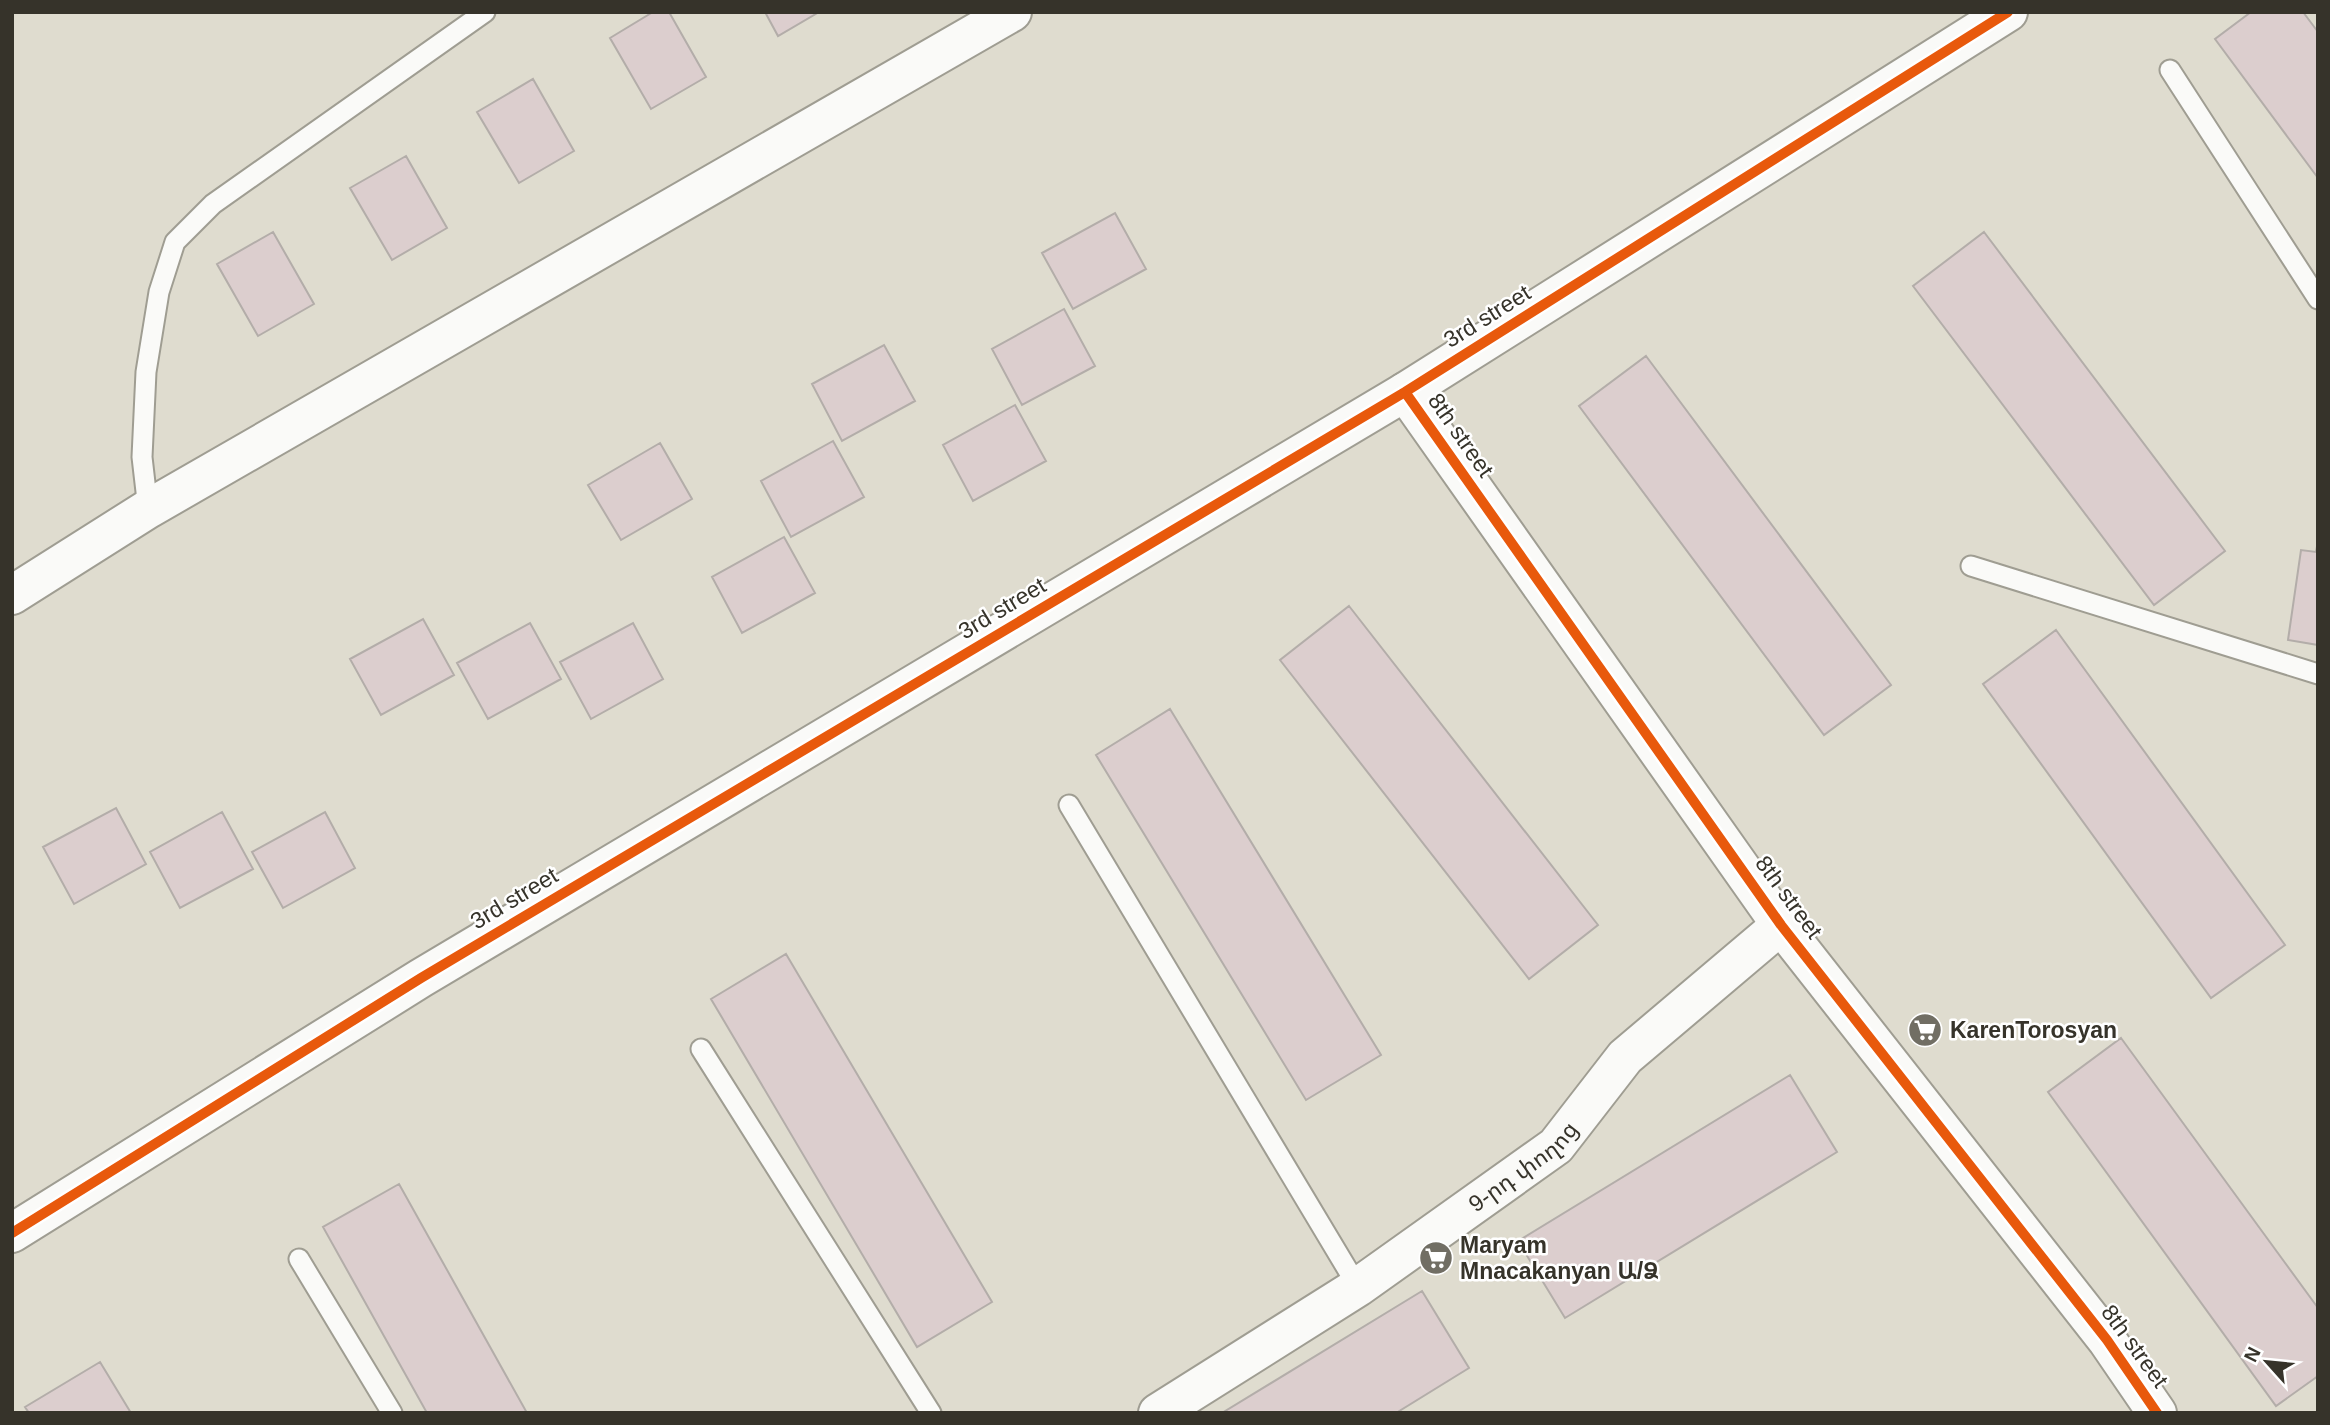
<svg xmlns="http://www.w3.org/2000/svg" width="2330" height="1425" viewBox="0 0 2330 1425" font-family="Arial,'Noto Sans Armenian',sans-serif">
<rect width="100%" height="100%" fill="#dfdccf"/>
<!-- building -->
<path fill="#dccece" stroke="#b3ada9" stroke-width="2" d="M653,12H669L706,77L651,109L610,38Z
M765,12H819L778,36Z
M2251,12H2303L2318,32V178L2215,39Z
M533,79L574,151L519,183L477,112Z
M406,156L447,228L392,260L350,188Z
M1115,213L1146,269L1073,309L1042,253Z
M273,232L314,304L258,336L217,264Z
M1984,232L2225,551L2154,605L1913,286Z
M1064,309L1095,366L1022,405L992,349Z
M884,345L915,401L842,441L812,384Z
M1646,356L1891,685L1824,735L1579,406Z
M1015,405L1046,461L973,501L943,445Z
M833,441L864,497L791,537L761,481Z
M660,443L692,499L621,540L588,485Z
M784,537L815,593L742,633L712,577Z
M2318,541V645L2288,640L2301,550L2316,552Z
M1349,606L1598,925L1529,979L1280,660Z
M423,619L454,675L381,715L350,659Z
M530,623L561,679L488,719L457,663Z
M633,623L663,679L591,719L560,662Z
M2056,630L2285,945L2211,998L1983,684Z
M1170,709L1381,1055L1306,1100L1096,755Z
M116,808L146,864L74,904L43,847Z
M222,812L253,869L180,908L150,852Z
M325,812L355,868L283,908L252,852Z
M786,954L992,1302L917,1347L711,999Z
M2121,1038L2318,1308V1376L2276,1406L2048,1092Z
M1790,1075L1837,1152L1565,1318L1518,1241Z
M399,1184L527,1413H427L323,1227Z
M1422,1291L1469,1368L1396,1413H1222Z
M100,1362L131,1413H29L25,1407Z"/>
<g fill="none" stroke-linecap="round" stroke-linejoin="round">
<!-- service casing -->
<g stroke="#9f9d92" stroke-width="23">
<path id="service" d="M2170,70L2318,299
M148,509L142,457L146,372L159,292L175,242L213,204L485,12
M1971,566L2318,674
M1069,805L1358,1287
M701,1049L931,1413
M299,1259L392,1413"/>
</g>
<!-- minor casing -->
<g stroke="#9f9d92" stroke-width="42">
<g id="minor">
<path d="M1405,392L1781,925L2107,1340L2157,1413"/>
<path d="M12,595L148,509L1012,12"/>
<path id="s1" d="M1158,1413L1358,1287L1556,1146L1625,1057L1781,925"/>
</g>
</g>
<!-- tertiary casing -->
<g stroke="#9f9d92" stroke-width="42">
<path id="tertiary" d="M12,1233L421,978L1405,392L2008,12"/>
</g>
<!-- service -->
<use href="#service" stroke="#fafaf8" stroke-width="19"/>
<!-- minor -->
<use href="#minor" stroke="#fafaf8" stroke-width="38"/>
<!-- tertiary -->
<use href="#tertiary" stroke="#fafaf8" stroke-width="38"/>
<!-- cycleway casing -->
<g stroke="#fff" stroke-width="15">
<path id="cycleway" d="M1405,392L1781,925L2107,1340L2157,1413
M12,1233L421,978L1405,392L2008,12"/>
</g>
<!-- cycleway -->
<use href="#cycleway" stroke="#e8590c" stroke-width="10"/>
</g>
<!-- icons -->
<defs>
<g id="supermarket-disc" transform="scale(1.75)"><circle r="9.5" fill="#716e64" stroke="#fff"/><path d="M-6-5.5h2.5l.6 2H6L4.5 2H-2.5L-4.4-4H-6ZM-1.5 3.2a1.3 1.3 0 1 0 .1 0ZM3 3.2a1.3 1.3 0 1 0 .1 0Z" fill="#fff"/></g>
</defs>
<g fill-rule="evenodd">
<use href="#supermarket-disc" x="1925" y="1030"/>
<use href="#supermarket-disc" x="1436" y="1258"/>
</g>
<g text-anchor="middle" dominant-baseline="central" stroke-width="5" stroke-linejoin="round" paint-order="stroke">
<!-- street labels -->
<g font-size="23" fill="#36332a" stroke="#fff">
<text transform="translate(1487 316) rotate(-32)">3rd street</text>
<text transform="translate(1461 435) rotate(55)">8th street</text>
<text transform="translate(1002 608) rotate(-31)">3rd street</text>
<text transform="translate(1789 897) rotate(54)">8th street</text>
<text transform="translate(514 898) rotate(-31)">3rd street</text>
<text stroke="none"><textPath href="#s1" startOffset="441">9-րդ փողոց</textPath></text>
<text transform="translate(2135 1346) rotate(54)">8th street</text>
</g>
<!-- poi labels -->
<g font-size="23" font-weight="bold" fill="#36332a" stroke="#fff" text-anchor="start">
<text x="1950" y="1030">KarenTorosyan</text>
<text x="1460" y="1245">Maryam<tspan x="1460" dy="26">Mnacakanyan Ա/Ձ</tspan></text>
</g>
</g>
<!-- border -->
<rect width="2330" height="1425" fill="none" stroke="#36332a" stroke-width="28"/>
<!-- north arrow -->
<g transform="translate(2267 1362) rotate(297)" stroke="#ffffff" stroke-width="5" paint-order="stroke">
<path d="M0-5L12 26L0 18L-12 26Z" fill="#36332a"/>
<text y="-10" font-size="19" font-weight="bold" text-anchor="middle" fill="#36332a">N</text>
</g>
</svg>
